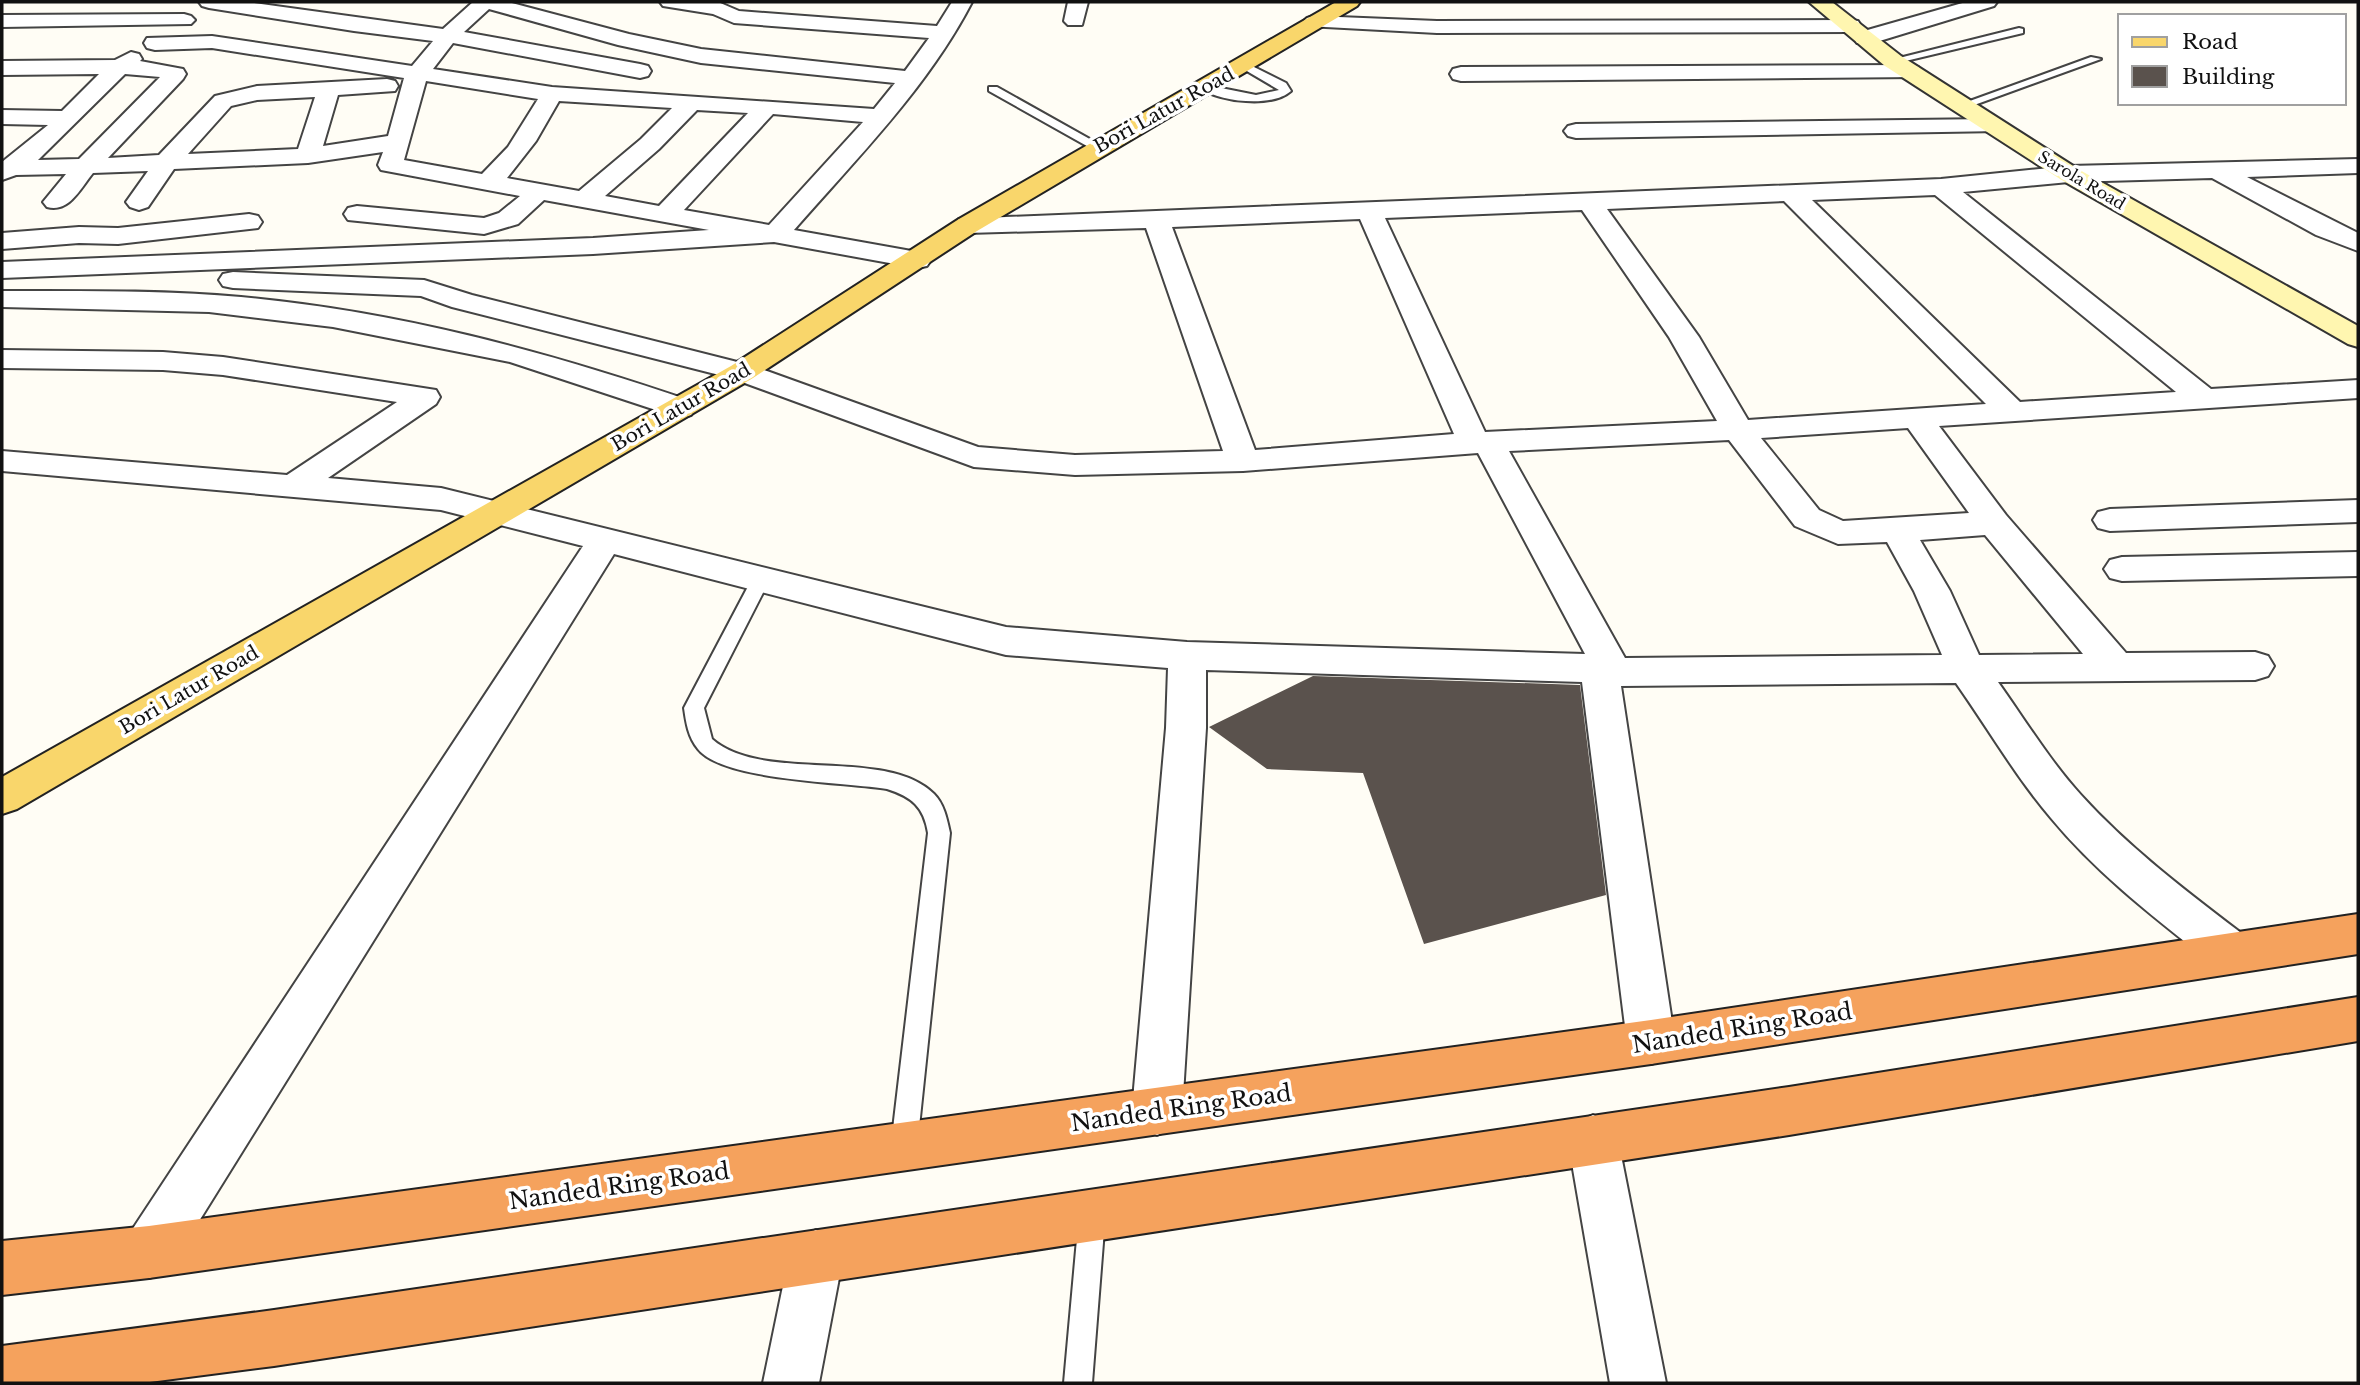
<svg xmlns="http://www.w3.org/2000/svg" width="2360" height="1385" viewBox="0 0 2360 1385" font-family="'Libre Baskerville',serif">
<rect width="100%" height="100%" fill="#fffdf5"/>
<!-- building -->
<path fill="#5a524d" d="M1313,676L1580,685L1606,895L1424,944L1363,773L1267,769L1209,727Z"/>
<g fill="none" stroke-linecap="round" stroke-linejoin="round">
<!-- lane casing -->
<g stroke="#444" stroke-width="4">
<path id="lane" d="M2019,28L2023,29V33L1893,64L1887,61Z
M2091,57L2101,59L1966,108L1956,106Z
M1244,62L1286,83L1291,91C1272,108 1220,102 1200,88L1206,85L1256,95L1279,90L1240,67L1238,65Z
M989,87H997L1104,147L1094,150L989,91Z
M761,573L767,575L770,579L704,708L712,739C763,784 886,746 934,794C944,804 947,819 950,833L917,1146L913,1155L904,1158L895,1155L891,1146L928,833C924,807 912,797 887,789C845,782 723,781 698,749C688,737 686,722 684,708L752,579L755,575Z
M1092,1204L1101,1208L1105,1217L1092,1383H1064L1079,1217L1083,1208Z"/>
</g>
<!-- street casing -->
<g stroke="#444" stroke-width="4">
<path id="street" d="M199,2H247L443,29L473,2H508L629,34L701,49L905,71L929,38L734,23L713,14L663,6L660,2H718L739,11L937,26L952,2H972C928,87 857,158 794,230L917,252L927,254L931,260L927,266L917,268L774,242L593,254L2,278V262L593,238L709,230L544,200L518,224L484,234L348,220L344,214L348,208L357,206L484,218L499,213L520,196L381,170L378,165L383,152L308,163L174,169L148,207L139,210L130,207L126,202L148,171L93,173C80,189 69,213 47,207L43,202L66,174L16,175L2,180V162L48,125L2,124V110L62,111L99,74L2,75V61L115,60L131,52L139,54L142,59L140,61L183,69L186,74L183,79L108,158L159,155L215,96L257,86L387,79L395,81L398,86L395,91L338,95L323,146L388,136L404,78L212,48L155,50L147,48L144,43L147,38L212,36L412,66L433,41L354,31L209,8L202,6ZM489,9L618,45L701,63L895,83L874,109L552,87L433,69L453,43L640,78L648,76L651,71L648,66L640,64L464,32ZM125,74L160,77L79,159L38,160ZM426,81L538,99L508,147L482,174L404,160ZM315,97L298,149L188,154L231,106L257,100ZM559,101L672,108L641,139L579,191L507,178L536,141ZM697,110L748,113L659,206L605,196L659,149ZM773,114L863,122L769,225L684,210Z
M1068,2H1088L1082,25H1068L1064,21Z
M1966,2H1997L1994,6L1873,43H1857L1854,38L1857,33Z
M184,14L191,16L195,20L191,24L2,27V15Z
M1314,16L1437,21L1850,20L1858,21L1861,26L1858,31L1850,32L1437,33L1307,26L1303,22L1307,18Z
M1910,65L1918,67L1921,72L1918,77L1461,81L1453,79L1450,74L1453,69L1461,67Z
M1993,119L2001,121L2005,126L2001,131L1576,138L1568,136L1564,131L1568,126L1576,124Z
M2358,159V173L2247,177L2358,233V251L2316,235L2212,178L2069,182L1963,192L2211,389L2358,380V398L1939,426L2006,515L2126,653L2255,652L2268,656L2274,666L2268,676L2255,680L1998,682C2025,720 2050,761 2081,795C2131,850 2190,894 2249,939L2256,953L2249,967L2233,973L2217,967C2159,921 2099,876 2051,818C2016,777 1987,727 1956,683L1621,686L1675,1042L1668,1058L1651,1064L1634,1058L1627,1042L1582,682L1206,670V728L1182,1111L1174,1128L1157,1135L1140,1128L1132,1111L1166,728L1168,668L1006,655L614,554L168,1271L149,1278L130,1271L123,1252L130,1233L583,546L441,510L2,471V451L287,475L397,402L223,375L163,370L2,368V350L163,352L223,357L436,390L440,397L436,404L328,478L441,488L1006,627L1187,642L1585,654L1478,453L1243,471L1075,475L974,467L731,378L452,307L421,296L233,288L223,286L219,280L223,274L233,272L424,280L472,295L753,366L978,447L1075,455L1223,451L1146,228L968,233L959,231L955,225L959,219L1941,179L2069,166ZM1935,195L2176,392L2020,402L1812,200ZM1784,201L1986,404L1748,420L1699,337L1607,209ZM1582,210L1669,337L1717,421L1485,432L1385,218ZM1360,219L1454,434L1255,450L1172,227ZM1908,428L1969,513L1843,521L1819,510L1761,438ZM1729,440L1795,526L1838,544L1887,542L1914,591L1942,655L1625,658L1509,451ZM1985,535L2083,654L1979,655L1950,591L1920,540Z
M249,214L258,216L262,222L258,228L118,244L79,243L2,249V233L79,227L118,228Z
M2,291C82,291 162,290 241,297C396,311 545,351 691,401L696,408L691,415L680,418L510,362L333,327L209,312L2,307Z
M2358,500V522L2110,531L2098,528L2093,520L2098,512L2110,509Z
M2358,552V576L2122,581L2110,578L2104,569L2110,560L2122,557Z
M1593,1115L1611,1123L1618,1140L1666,1383H1610L1568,1140L1575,1123Z
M816,1230L835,1238L843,1257L819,1383H763L789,1257L797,1238Z"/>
</g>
<!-- secondary casing -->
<g stroke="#333" stroke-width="4">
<path id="secondary" d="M1809,2H1832L1901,56L2078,169L2358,326V347L2348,344L2060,179L1885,66Z"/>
</g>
<!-- primary casing -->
<g stroke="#222" stroke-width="4">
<path id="primary" d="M1336,2H1360L1357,6L977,231L753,378L17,809L2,814V777L731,366L959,219Z"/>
</g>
<!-- highway casing -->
<g stroke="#222" stroke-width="4">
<path id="highway" d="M2358,914V954L1651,1064L149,1278L2,1295V1241L149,1226L1651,1020Z
M2358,997V1041L1789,1135L274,1366L142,1383H2V1346L274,1310L1789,1087Z"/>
</g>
<!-- lane -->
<use href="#lane" fill="#fff" fill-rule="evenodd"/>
<!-- street -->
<use href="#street" fill="#fff" fill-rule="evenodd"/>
<!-- secondary -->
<use href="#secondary" fill="#fff6b0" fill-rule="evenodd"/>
<!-- primary -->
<use href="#primary" fill="#f9d66b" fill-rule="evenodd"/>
<!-- highway -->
<use href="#highway" fill="#f5a25d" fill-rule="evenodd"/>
</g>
<g text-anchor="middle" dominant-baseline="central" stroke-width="7" stroke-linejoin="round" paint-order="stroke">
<!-- far-street labels -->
<g font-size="16" fill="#111" stroke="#fff">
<text transform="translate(2082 180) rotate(31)">Sarola Road</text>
</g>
<!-- street labels -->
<g font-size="19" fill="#111" stroke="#fff">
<text transform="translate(1164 110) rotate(-29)">Bori Latur Road</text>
<text transform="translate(681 407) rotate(-30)">Bori Latur Road</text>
<text transform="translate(189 690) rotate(-30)">Bori Latur Road</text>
</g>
<!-- near-street labels -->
<g font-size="23" fill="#111" stroke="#fff">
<text transform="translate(1742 1028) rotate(-9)">Nanded Ring Road</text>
<text transform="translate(1181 1108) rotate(-8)">Nanded Ring Road</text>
<text transform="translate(619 1186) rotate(-8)">Nanded Ring Road</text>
</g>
</g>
<!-- border -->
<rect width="2360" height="1385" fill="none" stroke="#111111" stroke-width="7"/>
<!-- legend -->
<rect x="2118" y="14" width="228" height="91" fill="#ffffff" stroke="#a0a0a0" stroke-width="2"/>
<rect x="2132" y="37" width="35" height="10" fill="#f9d66b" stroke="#a0a0a0" stroke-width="2"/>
<text x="2182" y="49" font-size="21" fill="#111111">Road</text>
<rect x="2132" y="66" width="35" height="21" fill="#5a524d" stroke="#a0a0a0" stroke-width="2"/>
<text x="2182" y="84" font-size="21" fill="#111111">Building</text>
</svg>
